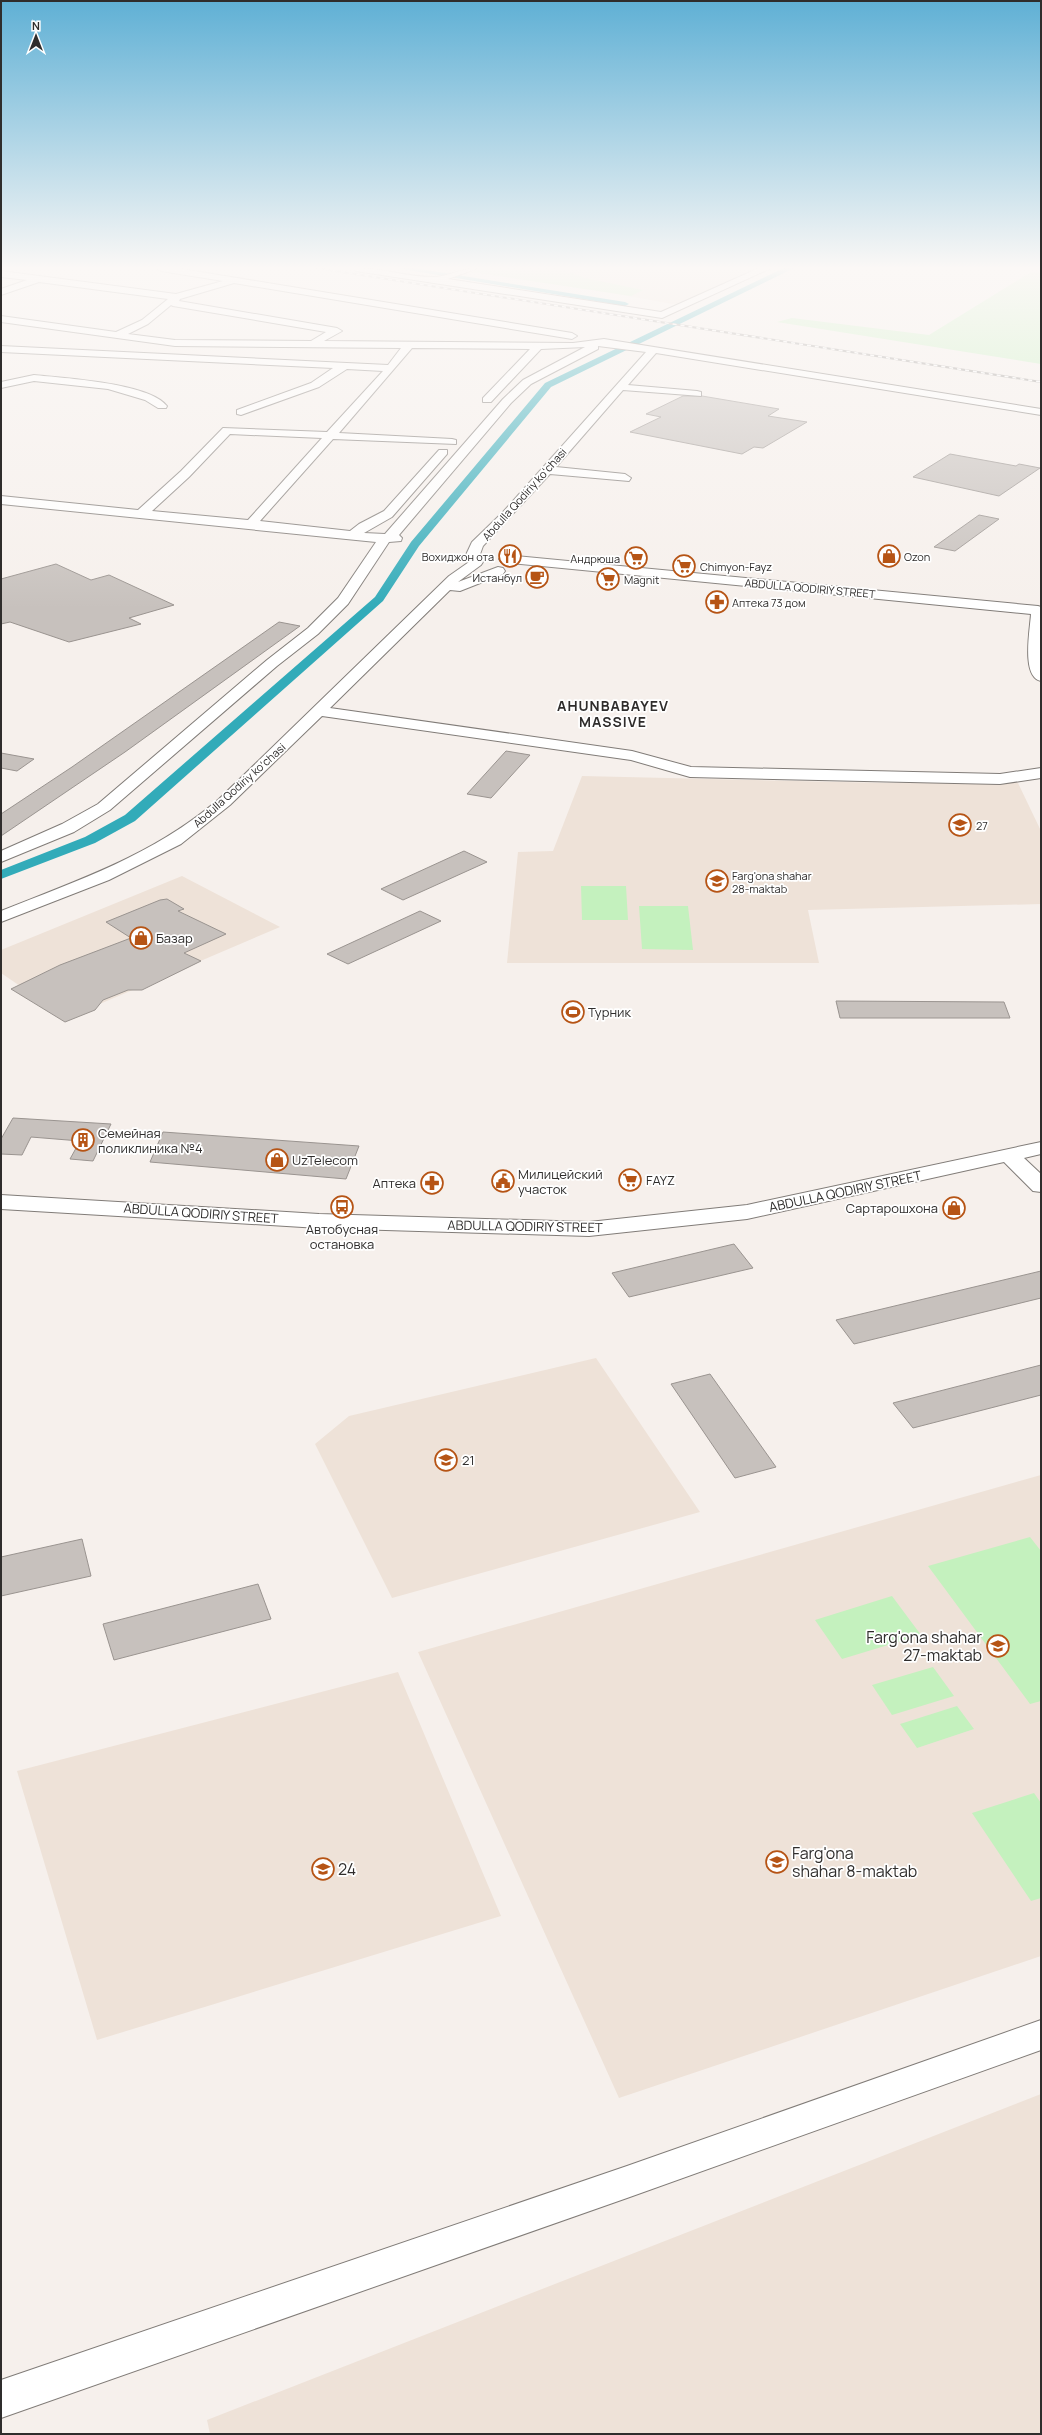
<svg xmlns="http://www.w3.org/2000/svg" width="1042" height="2435" viewBox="0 0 1042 2435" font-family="Manrope,sans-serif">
<rect width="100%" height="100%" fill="#f6f0ec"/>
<!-- built -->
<path fill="#eee2d8" d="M558,268H754L682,303L672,304L568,285Z
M582,776L887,783H1018L1041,831V904L808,910L819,963H507L518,852L553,851Z
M182,876L280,927L67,1018L1,973V950Z
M596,1358L700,1512L392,1598L315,1444L349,1416Z
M1041,1475V1956L619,2098L418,1652Z
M398,1672L501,1916L97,2040L17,1771Z
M1041,2094V2434H210L207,2420Z"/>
<!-- green -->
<path fill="#c4f1be" d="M485,268H560L585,278L643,290L631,296L471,272Z
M1031,272L1041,273V364L777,322L792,318L929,335Z
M581,886H626L628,920H582Z
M639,906H688L693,950L642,949Z
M1030,1537L1041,1551V1701L1030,1704L928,1566Z
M892,1596L921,1635L842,1659L815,1620Z
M933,1667L954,1696L892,1715L872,1685Z
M957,1706L974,1729L917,1748L900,1724Z
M1034,1793L1041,1803V1898L1031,1901L972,1813Z"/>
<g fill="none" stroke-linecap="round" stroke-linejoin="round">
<!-- canal -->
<path fill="#32abb9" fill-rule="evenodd" d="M396,268H414L625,302L629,304L625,306Z
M784,268H794L551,387L419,546L383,601L135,821L95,843L1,879V870L85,837L125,815L375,597L411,542L545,383Z"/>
</g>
<!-- building -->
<path fill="#c7c1bd" stroke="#9a9490" d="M683,396H702L779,409L768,416L807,422L763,448L754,447L742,454L630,432L661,417L646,414Z
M950,454L1016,466L1019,464L1040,468L999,496L913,477Z
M979,515L999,519L955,551L934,547Z
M56,564L91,580L109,575L174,605L129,618L141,624L69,642L10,622L1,624V579Z
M279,622L300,626L125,752L1,836V814L72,767Z
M506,751L530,755L491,798L467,794Z
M1,753L34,759L17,771L1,768Z
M464,851L487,862L403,900L381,889Z
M167,899L184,909L178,911L226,934L184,953L201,961L142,990H128L103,1000L95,1010L65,1022L11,989L60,965L131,938L106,922L160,900Z
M420,911L441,921L348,964L327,954Z
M836,1001L1004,1002L1010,1018H840Z
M13,1118L111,1124L93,1161L70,1159L80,1141L31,1137L22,1155L1,1154V1139Z
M163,1132L359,1146L346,1179L150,1162Z
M734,1244L753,1268L629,1297L612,1273Z
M1041,1271V1298L854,1344L836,1320Z
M1041,1365V1395L913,1428L893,1403Z
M710,1374L776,1467L735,1478L671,1384Z
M82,1539L91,1576L1,1596V1557Z
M258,1584L271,1619L114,1660L103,1624Z"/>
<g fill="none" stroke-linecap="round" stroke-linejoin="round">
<!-- minor casing -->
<g stroke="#817c78" stroke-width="2">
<path id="minor" d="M156,268H176L572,333L577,336L572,339L234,283L180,299L179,301L337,328L342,331L324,341L573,343L604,339L1041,409V415L656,353L628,385L697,391L701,392V396L623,390L556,467L625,474L631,478L629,481L550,474L483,546L479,557L483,562L481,565L458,582L498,567L503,568L505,571L503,574L460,591L450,590L330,708L632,751L691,767L1000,774L1041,768V778L1000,784L690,777L631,760L322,716L230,805L181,844L109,880L1,922V911C79,880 154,855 219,799L449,576L469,562L465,557L472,542L503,512L646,352L598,346V349L531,384L511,403L399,535L402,538L401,541L389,542L348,604L318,634L277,666L110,810L74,832L1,862V851L62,824L98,804L267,660L308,628L338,598L376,542L1,504V496L138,510L181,471L223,428L327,432L383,371L347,369L319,387L241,415L237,414V410L311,383L333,368L1,352V346L388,365L401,348L175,346L1,322V316L116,332L142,320L168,299L39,282L1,295V289L27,280L1,277V271L176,294L223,281L161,271ZM171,305L173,306L326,332L311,341L175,340L128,334L148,324ZM585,347L523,380L503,399L385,534L364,533L392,517L447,454V450H439L384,511L359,524L350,531L260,521L333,439L456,444V440L452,439L339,433L412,348L530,349L483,398V402H491L541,349ZM230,434L322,438L248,520L152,511L189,477Z
M351,268C379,267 406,277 434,277C447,277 462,268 478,268L448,279L661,312L759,268H771L662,318L356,271Z
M34,375C63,378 150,383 167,406L166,408H158L145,400L108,389L34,381L1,388V382Z
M506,555L1038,606L1041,607V681C1021,677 1030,630 1031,614L501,562L499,559Z
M1041,1142V1154L1024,1158L1041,1174V1192L1033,1191L1004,1162L747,1219L589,1236L319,1228L1,1209V1195L319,1214L589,1222L747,1205Z"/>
</g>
<!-- major casing -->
<g stroke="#817c78" stroke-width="2">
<path id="major" d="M1041,2020V2050L627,2198L1,2418V2380L627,2166Z"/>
</g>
<!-- minor -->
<use href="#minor" fill="#fff" fill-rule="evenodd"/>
<!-- major -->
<use href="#major" fill="#fff" fill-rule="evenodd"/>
<!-- rail casing -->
<g stroke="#999592" stroke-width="2">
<path id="rail" d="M317,268L1041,382"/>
</g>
<!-- rail -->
<use href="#rail" stroke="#fff" stroke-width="1.5" stroke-dasharray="4" stroke-linecap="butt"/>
</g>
<!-- sky -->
<linearGradient id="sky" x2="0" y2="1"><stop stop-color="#5fb0d5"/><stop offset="0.44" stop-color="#fbf8f6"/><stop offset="1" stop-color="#fbf8f6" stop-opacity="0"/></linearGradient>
<rect width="1042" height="609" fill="url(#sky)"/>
<!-- icons -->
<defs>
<g id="restaurant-ring" transform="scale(1.15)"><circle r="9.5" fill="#fff" stroke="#b65415" stroke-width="1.5"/><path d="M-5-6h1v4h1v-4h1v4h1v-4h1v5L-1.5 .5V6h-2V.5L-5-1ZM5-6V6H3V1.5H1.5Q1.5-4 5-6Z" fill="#b65415"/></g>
<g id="shop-ring" transform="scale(1.15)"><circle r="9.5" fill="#fff" stroke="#b65415" stroke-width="1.5"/><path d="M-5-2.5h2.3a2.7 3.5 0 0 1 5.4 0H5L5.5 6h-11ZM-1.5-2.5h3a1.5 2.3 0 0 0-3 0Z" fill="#b65415"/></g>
<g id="supermarket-ring" transform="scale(1.15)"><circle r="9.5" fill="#fff" stroke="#b65415" stroke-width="1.5"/><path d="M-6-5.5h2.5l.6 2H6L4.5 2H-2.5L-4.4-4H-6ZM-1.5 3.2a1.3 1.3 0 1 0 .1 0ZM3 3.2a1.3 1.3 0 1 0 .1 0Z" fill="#b65415"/></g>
<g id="cafe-ring" transform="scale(1.15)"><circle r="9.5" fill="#fff" stroke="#b65415" stroke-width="1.5"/><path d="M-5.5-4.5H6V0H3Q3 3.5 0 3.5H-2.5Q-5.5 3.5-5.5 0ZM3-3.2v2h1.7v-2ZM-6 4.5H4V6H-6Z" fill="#b65415"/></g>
<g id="pharmacy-ring" transform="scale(1.15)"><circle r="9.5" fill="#fff" stroke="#b65415" stroke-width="1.5"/><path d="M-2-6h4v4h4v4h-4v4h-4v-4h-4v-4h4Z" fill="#b65415"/></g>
<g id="school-ring" transform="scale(1.15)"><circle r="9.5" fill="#fff" stroke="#b65415" stroke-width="1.5"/><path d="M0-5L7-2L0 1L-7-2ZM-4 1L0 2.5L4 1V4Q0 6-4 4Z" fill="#b65415"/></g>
<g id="stadium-ring" transform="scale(1.15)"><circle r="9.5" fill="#fff" stroke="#b65415" stroke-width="1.5"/><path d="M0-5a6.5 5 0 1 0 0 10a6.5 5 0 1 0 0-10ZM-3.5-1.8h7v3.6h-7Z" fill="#b65415"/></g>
<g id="building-ring" transform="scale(1.15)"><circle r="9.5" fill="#fff" stroke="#b65415" stroke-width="1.5"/><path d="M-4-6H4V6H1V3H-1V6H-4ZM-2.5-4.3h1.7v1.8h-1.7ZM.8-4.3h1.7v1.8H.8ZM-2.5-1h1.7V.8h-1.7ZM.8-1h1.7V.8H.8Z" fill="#b65415"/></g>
<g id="civic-ring" transform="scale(1.15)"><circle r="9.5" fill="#fff" stroke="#b65415" stroke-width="1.5"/><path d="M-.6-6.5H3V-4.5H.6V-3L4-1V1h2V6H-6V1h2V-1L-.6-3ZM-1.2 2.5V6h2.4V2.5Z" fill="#b65415"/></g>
<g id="bus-ring" transform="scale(1.15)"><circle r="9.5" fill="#fff" stroke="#b65415" stroke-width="1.5"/><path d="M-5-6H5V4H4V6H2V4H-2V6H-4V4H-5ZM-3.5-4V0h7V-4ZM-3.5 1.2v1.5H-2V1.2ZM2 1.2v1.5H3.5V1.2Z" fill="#b65415"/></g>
</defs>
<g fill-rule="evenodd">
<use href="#restaurant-ring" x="510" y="556"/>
<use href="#shop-ring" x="889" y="556"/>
<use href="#supermarket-ring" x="636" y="558"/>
<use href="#supermarket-ring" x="684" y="566"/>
<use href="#cafe-ring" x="537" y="577"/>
<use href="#supermarket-ring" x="608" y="579"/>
<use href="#pharmacy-ring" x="717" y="602"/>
<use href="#school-ring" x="960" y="825"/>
<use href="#school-ring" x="717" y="881"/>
<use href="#shop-ring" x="141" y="938"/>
<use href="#stadium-ring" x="573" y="1012"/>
<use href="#building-ring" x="83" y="1140"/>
<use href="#shop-ring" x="277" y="1160"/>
<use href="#supermarket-ring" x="630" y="1180"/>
<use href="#civic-ring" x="503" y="1181"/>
<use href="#pharmacy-ring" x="432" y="1183"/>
<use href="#bus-ring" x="342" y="1207"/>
<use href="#shop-ring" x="954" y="1208"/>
<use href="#school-ring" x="446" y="1460"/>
<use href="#school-ring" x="998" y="1646"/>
<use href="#school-ring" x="777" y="1862"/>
<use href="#school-ring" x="323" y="1869"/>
</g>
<g text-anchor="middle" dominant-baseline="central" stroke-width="3.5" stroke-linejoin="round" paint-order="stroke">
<!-- far-street labels -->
<g font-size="11" fill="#2f2d2c" stroke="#fff">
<text transform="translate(524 494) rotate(-48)">Abdulla Qodiriy koʻchasi</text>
<text transform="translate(810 588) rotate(5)">ABDULLA QODIRIY STREET</text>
<text transform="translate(239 785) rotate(-42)">Abdulla Qodiriy koʻchasi</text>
</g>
<!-- far-poi labels -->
<g font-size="11" fill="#2f2d2c" stroke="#fff" text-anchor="start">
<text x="494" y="556" text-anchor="end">Вохиджон ота</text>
<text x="904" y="556">Ozon</text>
<text x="620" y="558" text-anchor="end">Андрюша</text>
<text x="700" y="566">Chimyon-Fayz</text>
<text x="522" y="577" text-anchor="end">Истанбул</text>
<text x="624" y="579">Magnit</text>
<text x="732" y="602">Аптека 73 дом</text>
<text x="976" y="825">27</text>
<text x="732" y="875">Farg'ona shahar<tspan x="732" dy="13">28-maktab</tspan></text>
</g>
<!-- poi labels -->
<g font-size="13" fill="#2f2d2c" stroke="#fff" text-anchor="start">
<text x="156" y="938">Базар</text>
<text x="588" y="1012">Турник</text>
<text x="98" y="1133">Семейная<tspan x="98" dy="15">поликлиника №4</tspan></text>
<text x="292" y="1160">UzTelecom</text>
<text x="518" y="1174">Милицейский<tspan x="518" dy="15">участок</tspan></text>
<text x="646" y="1180">FAYZ</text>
<text x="416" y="1183" text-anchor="end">Аптека</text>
<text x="938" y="1208" text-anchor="end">Сартарошхона</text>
<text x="342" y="1229" text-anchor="middle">Автобусная<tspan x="342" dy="15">остановка</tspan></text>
<text x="462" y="1460">21</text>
</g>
<!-- street labels -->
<g font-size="13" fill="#2f2d2c" stroke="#fff">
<text transform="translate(845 1191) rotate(-12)">ABDULLA QODIRIY STREET</text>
<text transform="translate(201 1213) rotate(4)">ABDULLA QODIRIY STREET</text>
<text transform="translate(525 1226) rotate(1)">ABDULLA QODIRIY STREET</text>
</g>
<!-- far-district labels -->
<g font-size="14" font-weight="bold" letter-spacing="1" fill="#2f2d2c" stroke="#fff">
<text x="613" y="705">AHUNBABAYEV<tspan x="613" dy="16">MASSIVE</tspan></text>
</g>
<!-- near-poi labels -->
<g font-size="16" fill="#2f2d2c" stroke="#fff" text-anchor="start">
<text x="982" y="1637" text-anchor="end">Farg'ona shahar<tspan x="982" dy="18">27-maktab</tspan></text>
<text x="792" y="1853">Farg'ona<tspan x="792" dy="18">shahar 8-maktab</tspan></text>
<text x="338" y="1869">24</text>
</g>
</g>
<!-- border -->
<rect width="1042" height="2435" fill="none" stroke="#2f2d2c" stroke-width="4"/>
<!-- north arrow -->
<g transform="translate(36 36)" stroke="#ffffff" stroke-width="3" paint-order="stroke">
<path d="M0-3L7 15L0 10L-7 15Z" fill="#2f2d2c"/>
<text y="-6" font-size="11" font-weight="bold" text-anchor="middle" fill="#2f2d2c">N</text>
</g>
</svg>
